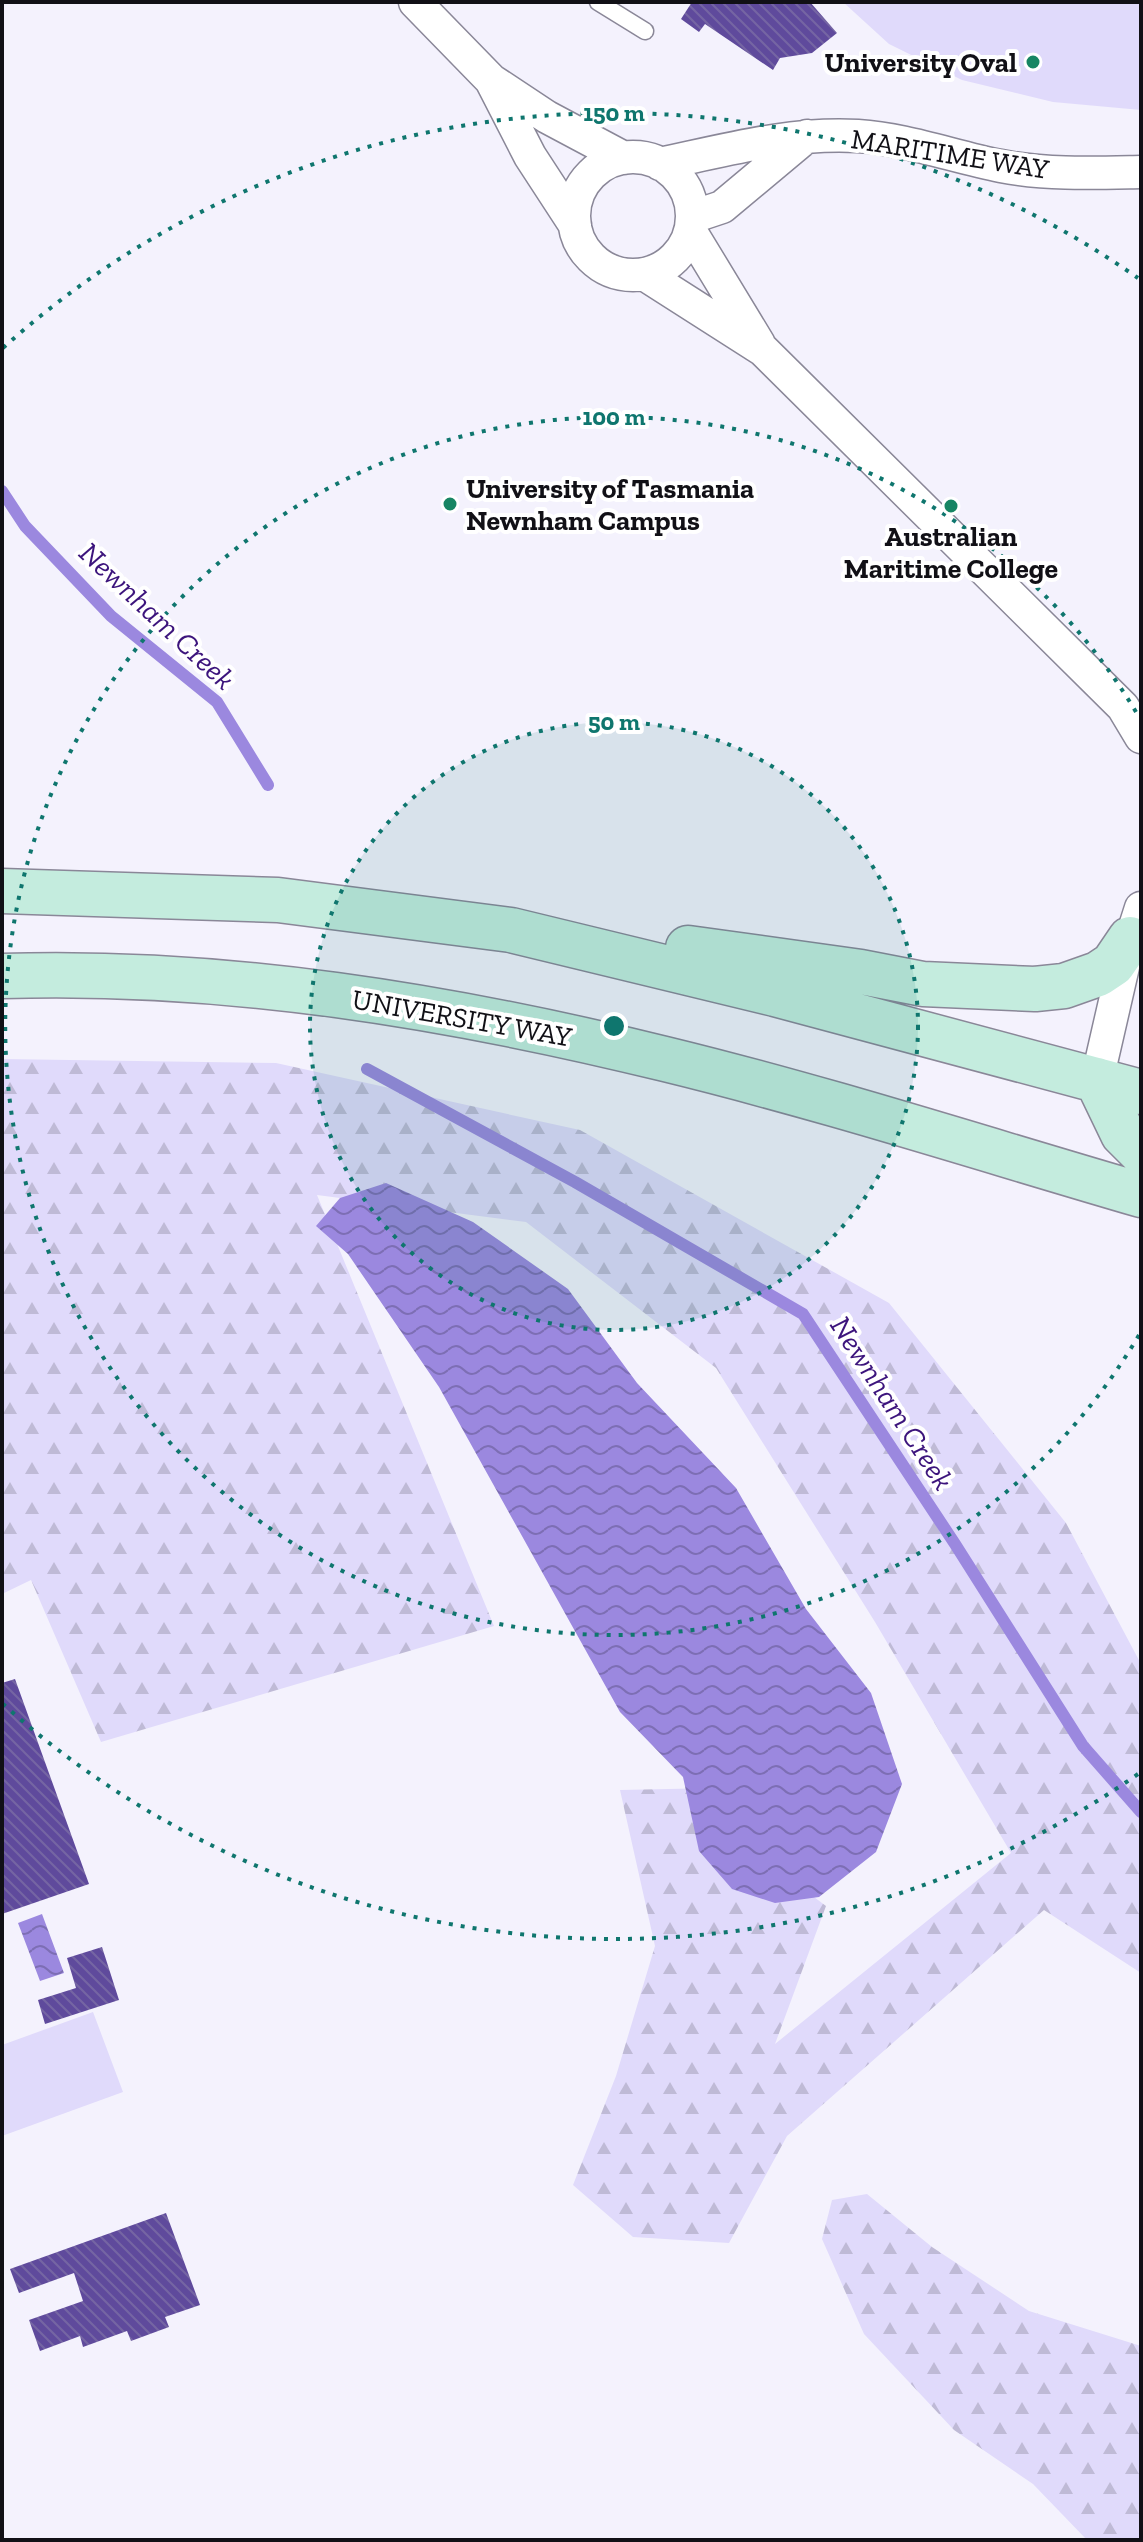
<svg xmlns="http://www.w3.org/2000/svg" width="1143" height="2542" viewBox="0 0 1143 2542" font-family="'Zilla Slab',serif">
<defs>
<pattern id="forest-firs" width="22" height="20" patternUnits="userSpaceOnUse" patternTransform="scale(2)"><rect width="22" height="20" fill="#e0dafb"/><path d="M5 1l3.5 6h-7zM16 11l3.5 6h-7z" fill="#bfbad6"/></pattern>
<pattern id="water-waves" width="16" height="10" patternUnits="userSpaceOnUse" patternTransform="scale(2)"><rect width="16" height="10" fill="#9b88df"/><path d="M0 5q4-4 8 0t8 0" fill="none" stroke="#7d6eb4"/></pattern>
<pattern id="building-back-hatch" width="6" height="6" patternUnits="userSpaceOnUse" patternTransform="scale(2)"><rect width="6" height="6" fill="#5f4a9c"/><path d="M-1 5l2 2M0 0l6 6M5-1l2 2" fill="none" stroke="#7565a3"/></pattern>
</defs>
<rect width="100%" height="100%" fill="#f4f2fd"/>
<!-- forest -->
<path fill="url(#forest-firs)" d="M2,1059L276,1063L580,1130L889,1303L1066,1523L1141,1664V1973L1044,1910L787,2136L729,2243L633,2237L573,2185L616,2076L655,1946L620,1790L716,1788L778,1870L826,1906L775,2044L1011,1853L875,1622L716,1368L526,1222L317,1195L494,1626L101,1742L31,1580L2,1594Z
M867,2194L932,2247L1029,2311L1141,2346V2540H1087L1033,2484L954,2430L864,2334L822,2239L832,2200Z"/>
<!-- pitch -->
<path fill="#e0dafb" d="M843,2H1141V110L1053,102L962,80L889,44Z
M93,2012L123,2092L2,2136V2045Z"/>
<!-- water -->
<path fill="url(#water-waves)" d="M386,1183L473,1222L568,1289L637,1383L736,1488L806,1609L871,1693L902,1784L876,1852L819,1897L775,1903L732,1889L699,1851L683,1777L620,1712L439,1387L348,1254L316,1226L340,1198Z
M42,1914L64,1973L40,1981L18,1923Z"/>
<g fill="none" stroke-linecap="round" stroke-linejoin="round">
<!-- stream -->
<path stroke="#9b88df" stroke-width="12" d="M2,491L25,526L111,616L217,702L268,785
M367,1069L575,1182L803,1314L955,1544L1083,1746L1141,1812"/>
</g>
<!-- building -->
<path fill="url(#building-back-hatch)" d="M692,2H810L837,33L812,53L780,58L773,70L705,24L699,32L681,19Z
M15,1679L89,1884L2,1914V1683Z
M102,1947L119,2000L45,2024L38,2000L76,1988L67,1958Z
M166,2213L200,2305L165,2317L169,2327L131,2341L127,2331L83,2347L80,2336L40,2351L29,2320L83,2301L74,2273L19,2293L10,2269Z"/>
<g fill="none" stroke-linecap="round" stroke-linejoin="round">
<!-- service casing -->
<g stroke="#8a8798" stroke-width="19">
<path id="service" d="M598,2L645,31"/>
</g>
<!-- minor casing -->
<g stroke="#8a8798" stroke-width="35">
<path id="minor" d="M415,2L491,80L547,117L624,158
M492,82L530,156L575,225
M574 216a59 59 0 1 1 118 0a59 59 0 1 1-118 0Z
M660,164C726,150 791,132 858,136C907,139 954,157 1001,166C1047,175 1095,173 1141,172
M692,217L722,207L807,136
M691,232L759,344
M644,274L763,350L1123,707L1141,737
M1097,1080L1125,958L1141,908"/>
</g>
<!-- secondary casing -->
<g stroke="#8a8798" stroke-width="47">
<path id="secondary" d="M2,891L278,900L511,930L775,994L1141,1092
M688,948L861,972L923,984L1035,989L1064,986L1098,974L1113,964L1130,939
M2,976C225,969 449,1006 665,1059C825,1098 983,1149 1141,1195
M1097,1080L1123,1134L1141,1152"/>
</g>
<!-- service -->
<use href="#service" stroke="#fff" stroke-width="16"/>
<!-- minor -->
<use href="#minor" stroke="#fff" stroke-width="32"/>
<!-- secondary -->
<use href="#secondary" stroke="#c4ecde" stroke-width="44"/>
</g>
<!-- distance rings -->
<circle cx="614" cy="1026" r="304" fill="#0f766e" fill-opacity=".12"/>
<g fill="none" stroke="#0f766e" stroke-width="4" stroke-dasharray="4 8">
<circle cx="614" cy="1026" r="304"/>
<path d="M1139 1335A609 609 0 1 1 1139 717"/>
<path d="M1138 1774A913 913 0 0 1 3 1704M3 348A913 913 0 0 1 1138 278"/>
</g>
<!-- markers -->
<g fill="#178563" stroke="#fff" stroke-width="3">
<circle cx="1033" cy="62" r="8"/>
<circle cx="450" cy="504" r="8"/>
<circle cx="951" cy="506" r="8"/>
</g>
<g text-anchor="middle" dominant-baseline="central" stroke-width="8" stroke-linejoin="round" paint-order="stroke">
<!-- poi labels -->
<g font-size="28" font-weight="bold" fill="#111016" stroke="#fff" text-anchor="end">
<text x="1017" y="62">University Oval</text>
<text x="466" y="488" text-anchor="start">University of Tasmania<tspan x="466" dy="32">Newnham Campus</tspan></text>
<text x="951" y="536" text-anchor="middle">Australian<tspan x="951" dy="32">Maritime College</tspan></text>
</g>
<!-- street labels -->
<g font-size="28" fill="#111016" stroke="#fff">
<text transform="translate(950 154) rotate(9)">MARITIME WAY</text>
<text transform="translate(462 1018) rotate(10)">UNIVERSITY WAY</text>
</g>
<!-- water labels -->
<g font-size="30" font-style="italic" fill="#3c147c" stroke="#fff">
<text transform="translate(157 616) rotate(43)">Newnham Creek</text>
<text transform="translate(892 1403) rotate(57)">Newnham Creek</text>
</g>
</g>
<circle cx="614" cy="1026" r="12" fill="#0f766e" stroke="#fff" stroke-width="4"/>
<g font-size="24" text-anchor="middle" font-weight="bold" fill="#0f766e" stroke="#fff" stroke-width="8" stroke-linejoin="round" paint-order="stroke">
<text x="614" y="121">150 m</text>
<text x="614" y="425">100 m</text>
<text x="614" y="730">50 m</text>
</g>
<!-- border -->
<rect width="1143" height="2542" fill="none" stroke="#111016" stroke-width="8"/>
</svg>
